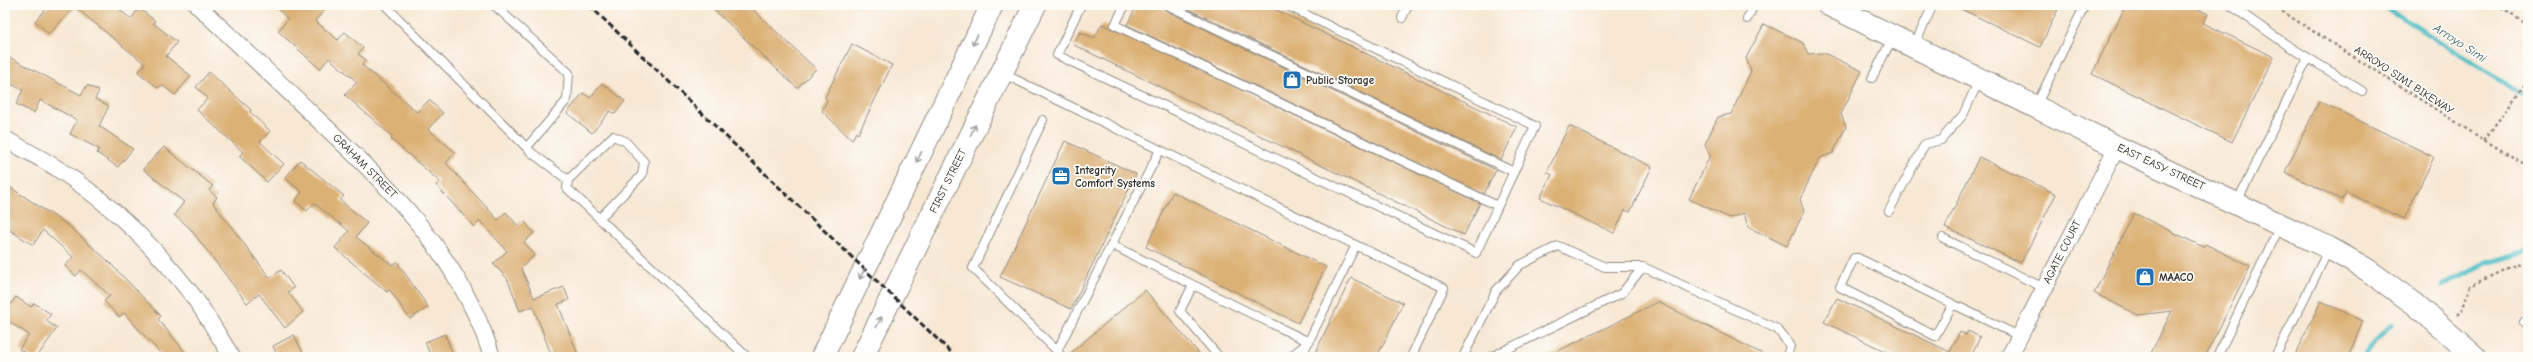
<svg xmlns="http://www.w3.org/2000/svg" width="2533" height="362" viewBox="0 0 2533 362" font-family="'Comic Neue',sans-serif">
<rect width="100%" height="100%" fill="#fdfcf7"/>
<filter id="ink" filterUnits="userSpaceOnUse"><feTurbulence type="fractalNoise" baseFrequency=".025" numOctaves="2"/><feDisplacementMap in="SourceGraphic" scale="8" xChannelSelector="R" yChannelSelector="G"/><feConvolveMatrix kernelMatrix="1 2 1 2 8 2 1 2 1" color-interpolation-filters="sRGB"/></filter>
<filter id="wash" filterUnits="userSpaceOnUse"><feTurbulence type="fractalNoise" baseFrequency=".012" numOctaves="4" result="noise"/><feDisplacementMap in="SourceGraphic" scale="16" xChannelSelector="R" yChannelSelector="G"/><feGaussianBlur stdDeviation="0.9" result="paint"/><feColorMatrix in="noise" values="0 0 0 0 0 0 0 0 0 0 0 0 0 0 0 0 0 1.4 0 .05"/><feComposite in="paint" operator="in"/></filter>
<g filter="url(#wash)">
<rect width="100%" height="100%" fill="#f7e8d4"/>
<g fill="none" stroke-linecap="round" stroke-linejoin="round">
<!-- stream -->
<path stroke="#53c0ca" stroke-width="5" d="M2382,5L2528,98
M2443,286L2483,264L2528,251
M2362,357L2392,324"/>
</g>
<g id="blocks">
<!-- building -->
<path fill="#dcb176" d="M50,5H114L131,19L139,8L155,21L153,23L177,42L166,56L191,76L175,95L162,85L158,88L138,72L145,64L75,7L49,34L35,21Z
M273,5H329L315,21L338,40L345,32L363,48L358,54L366,60L362,65L417,112L429,100L443,113L428,129L455,152L446,163L498,220L506,212L518,226L524,221L534,233L524,242L535,255L521,268L534,298L564,287L569,300L558,304L579,357H552L533,306L520,311L507,278L493,264L507,251L480,221L474,227L436,185L440,182L391,139L393,137L345,95L357,82L329,58L320,69L278,31L288,19Z
M709,5H748L816,69L797,88Z
M1137,5H1162L1165,10L1496,170L1484,194L1127,25Z
M1180,5H1266L1517,127L1501,160Z
M1953,5H2060L2040,47Z
M2126,5H2190L2208,14L2203,23L2274,57L2232,142L2092,74Z
M1102,24L1480,203L1464,235L1074,45L1080,32L1094,38Z
M1764,24L1803,43L1808,54L1824,53L1862,71L1841,114L1846,127L1833,153L1820,158L1800,199L1804,212L1787,246L1748,227L1744,213L1730,218L1689,199L1710,156L1705,144L1718,117L1731,114L1751,71L1746,58Z
M852,44L892,65L858,134L856,132L852,140L822,111L827,100L825,97Z
M5,55L81,95L87,85L99,91L95,99L109,106L99,126L133,149L118,167L97,153L99,149L70,134L77,120L40,100L34,113L16,104L23,90L5,81Z
M209,72L251,110L250,112L270,131L260,142L284,164L267,182L239,156L243,152L197,110L208,98L196,87Z
M602,83L625,101L615,114L610,111L592,133L567,113L583,93L590,98Z
M2319,101L2434,157L2404,219L2346,192L2342,200L2285,172Z
M1569,126L1652,167L1630,212L1625,210L1614,233L1540,198L1552,175L1547,172Z
M1065,141L1136,174L1071,309L1000,277Z
M164,147L213,186L209,190L217,197L213,203L270,278L281,270L294,288L288,292L303,312L285,328L259,294L247,303L189,227L174,215L184,202L143,169Z
M1979,157L2056,194L2021,263L1945,227Z
M300,160L344,196L340,200L367,223L356,237L392,265L397,262L428,307L410,319L390,290L387,292L335,248L349,231L314,203L307,211L295,201L302,192L285,178Z
M5,184L69,226L109,262L161,316L158,319L189,357H164L124,313L119,317L104,301L110,296L81,270L76,276L65,266L73,257L43,230L33,245L5,227Z
M1173,192L1326,267L1298,323L1146,247Z
M2134,213L2203,247L2205,244L2250,266L2205,357H2149L2172,311L2138,315L2094,293Z
M1351,278L1403,303L1377,357H1313Z
M1145,290L1202,357H1067V356Z
M16,297L31,307L34,303L51,314L46,321L57,328L37,357H31L19,349L29,335L5,319V313Z
M1837,298L1950,352L1960,332L1966,335L1968,331L1980,337L1971,357H1897L1824,322Z
M2321,301L2363,321L2348,357H2294Z
M1658,302L1769,357H1546Z
M445,334L454,357H431L425,342Z
M294,335L305,357H278L273,346Z"/>
</g>
</g>
<g filter="url(#ink)">
<use href="#blocks" fill-opacity="0" stroke="#918a80" stroke-width="1"/>
<g fill="none" stroke-linecap="round" stroke-linejoin="round">
<!-- lane casing -->
<g stroke="#918a80" stroke-width="10">
<path id="lane" d="M385,5L532,153L568,180
M494,5L569,73L567,100L527,147
M1081,5L1057,55L1476,253L1535,126L1286,5
M1125,5L1115,25L1498,206
M1167,5L1514,172
M2230,5L2287,45L2362,91
M1402,18L1408,5
M1747,19L1754,5
M1914,46L1933,5
M1002,73L1444,288L1411,357
M1872,78L1893,37
M2036,106L2085,5
M1043,120L973,268L1057,351
M2237,202L2308,58
M1889,211L1925,144L1941,140L1963,115L1979,80
M599,219L642,175L644,162L625,141L613,136L568,180L567,188L747,357
M1943,238L2044,288
M1112,245L1309,342L1290,357
M1193,285L1180,311L1219,357
M1953,304L1935,336L1840,287L1854,258H1858L2019,336
M2524,322L2528,326
M1062,357L1057,351L1160,150
M1301,357L1356,245
M1463,357L1496,291L1520,265L1558,246L1605,267H1643L1777,329L1790,345L1787,357
M1491,357L1622,293L1643,267
M2217,357L2280,226
M2275,357L2329,249"/>
</g>
<!-- street casing -->
<g stroke="#918a80" stroke-width="18">
<path id="street" d="M197,5C236,42 275,78 313,115C388,185 461,256 492,357
M5,139C23,149 41,158 58,169C109,202 155,247 193,296C207,315 219,337 232,357
M2009,357L2117,147"/>
</g>
<!-- secondary casing -->
<g stroke="#918a80" stroke-width="24">
<path id="secondary" d="M1829,5L2117,147L2329,248L2366,269L2415,304L2475,357
M822,357L992,5
M862,357L1035,5"/>
</g>
<!-- path -->
<path stroke="#918a80" stroke-width="2.5" stroke-dasharray="3 3" stroke-linecap="butt" d="M2272,5L2484,140L2528,166
M2496,5L2528,25
M2484,140L2528,80
M2457,315L2463,308L2470,286L2510,267L2528,262"/>
<!-- lane -->
<use href="#lane" stroke="#fff" stroke-width="8"/>
<!-- street -->
<use href="#street" stroke="#fff" stroke-width="16"/>
<!-- secondary -->
<use href="#secondary" stroke="#fff" stroke-width="22"/>
<!-- rail -->
<path stroke="#2b2b2b" stroke-width="3" stroke-dasharray="6 3" stroke-linecap="butt" d="M589,5L956,357"/>
</g>
<!-- one-way arrows -->
<defs><path id="oneway-shaft" d="M-6 0H5M1.5-3L5.5 0L1.5 3" fill="none" stroke-width="1.6" stroke-linecap="round" stroke-linejoin="round"/></defs>
<g stroke="#a0a0a0">
<use href="#oneway-shaft" transform="translate(975 40) rotate(116)"/>
<use href="#oneway-shaft" transform="translate(973 130) rotate(-64)"/>
<use href="#oneway-shaft" transform="translate(919 157) rotate(116)"/>
<use href="#oneway-shaft" transform="translate(862 274) rotate(115)"/>
<use href="#oneway-shaft" transform="translate(879 322) rotate(-64)"/>
</g>
</g>
<!-- icons -->
<defs>
<g id="shop-square" transform="scale(1)"><rect x="-9" y="-9" width="18" height="18" rx="4" fill="#1f6fb2" stroke="#fdfcf7"/><path d="M-5-2.5h2.3a2.7 3.5 0 0 1 5.4 0H5L5.5 6h-11ZM-1.5-2.5h3a1.5 2.3 0 0 0-3 0Z" fill="#fff"/></g>
<g id="office-square" transform="scale(1)"><rect x="-9" y="-9" width="18" height="18" rx="4" fill="#1f6fb2" stroke="#fdfcf7"/><path d="M-6-3h4V-5.5h4V-3h4V5H-6ZM-1-4.5V-3h2v-1.5ZM-6 0V1H6V0Z" fill="#fff"/></g>
</defs>
<g fill-rule="evenodd">
<use href="#shop-square" x="1292" y="80"/>
<use href="#office-square" x="1061" y="176"/>
<use href="#shop-square" x="2145" y="277"/>
</g>
<g text-anchor="middle" dominant-baseline="central" stroke-width="3.5" stroke-linejoin="round" paint-order="stroke">
<!-- poi labels -->
<g font-size="11" font-weight="bold" fill="#2b2b2b" stroke="#fdfcf7" text-anchor="start">
<text x="1306" y="80">Public Storage</text>
<text x="1075" y="170">Integrity<tspan x="1075" dy="13">Comfort Systems</tspan></text>
<text x="2159" y="277">MAACO</text>
</g>
<!-- street labels -->
<g font-size="11" fill="#2b2b2b" stroke="#fdfcf7">
<text transform="translate(2404 80) rotate(33)">ARROYO SIMI BIKEWAY</text>
<text transform="translate(365 166) rotate(45)">GRAHAM STREET</text>
<text transform="translate(2161 167) rotate(25)">EAST EASY STREET</text>
<text transform="translate(948 181) rotate(-64)">FIRST STREET</text>
<text transform="translate(2062 252) rotate(-63)">AGATE COURT</text>
</g>
<!-- water labels -->
<g font-size="12" font-style="italic" fill="#395f63" stroke="#fdfcf7">
<text transform="translate(2460 43) rotate(33)">Arroyo Simi</text>
</g>
</g>
<!-- margin -->
<rect width="2533" height="362" fill="none" stroke="#fdfcf7" stroke-width="20"/>
</svg>
